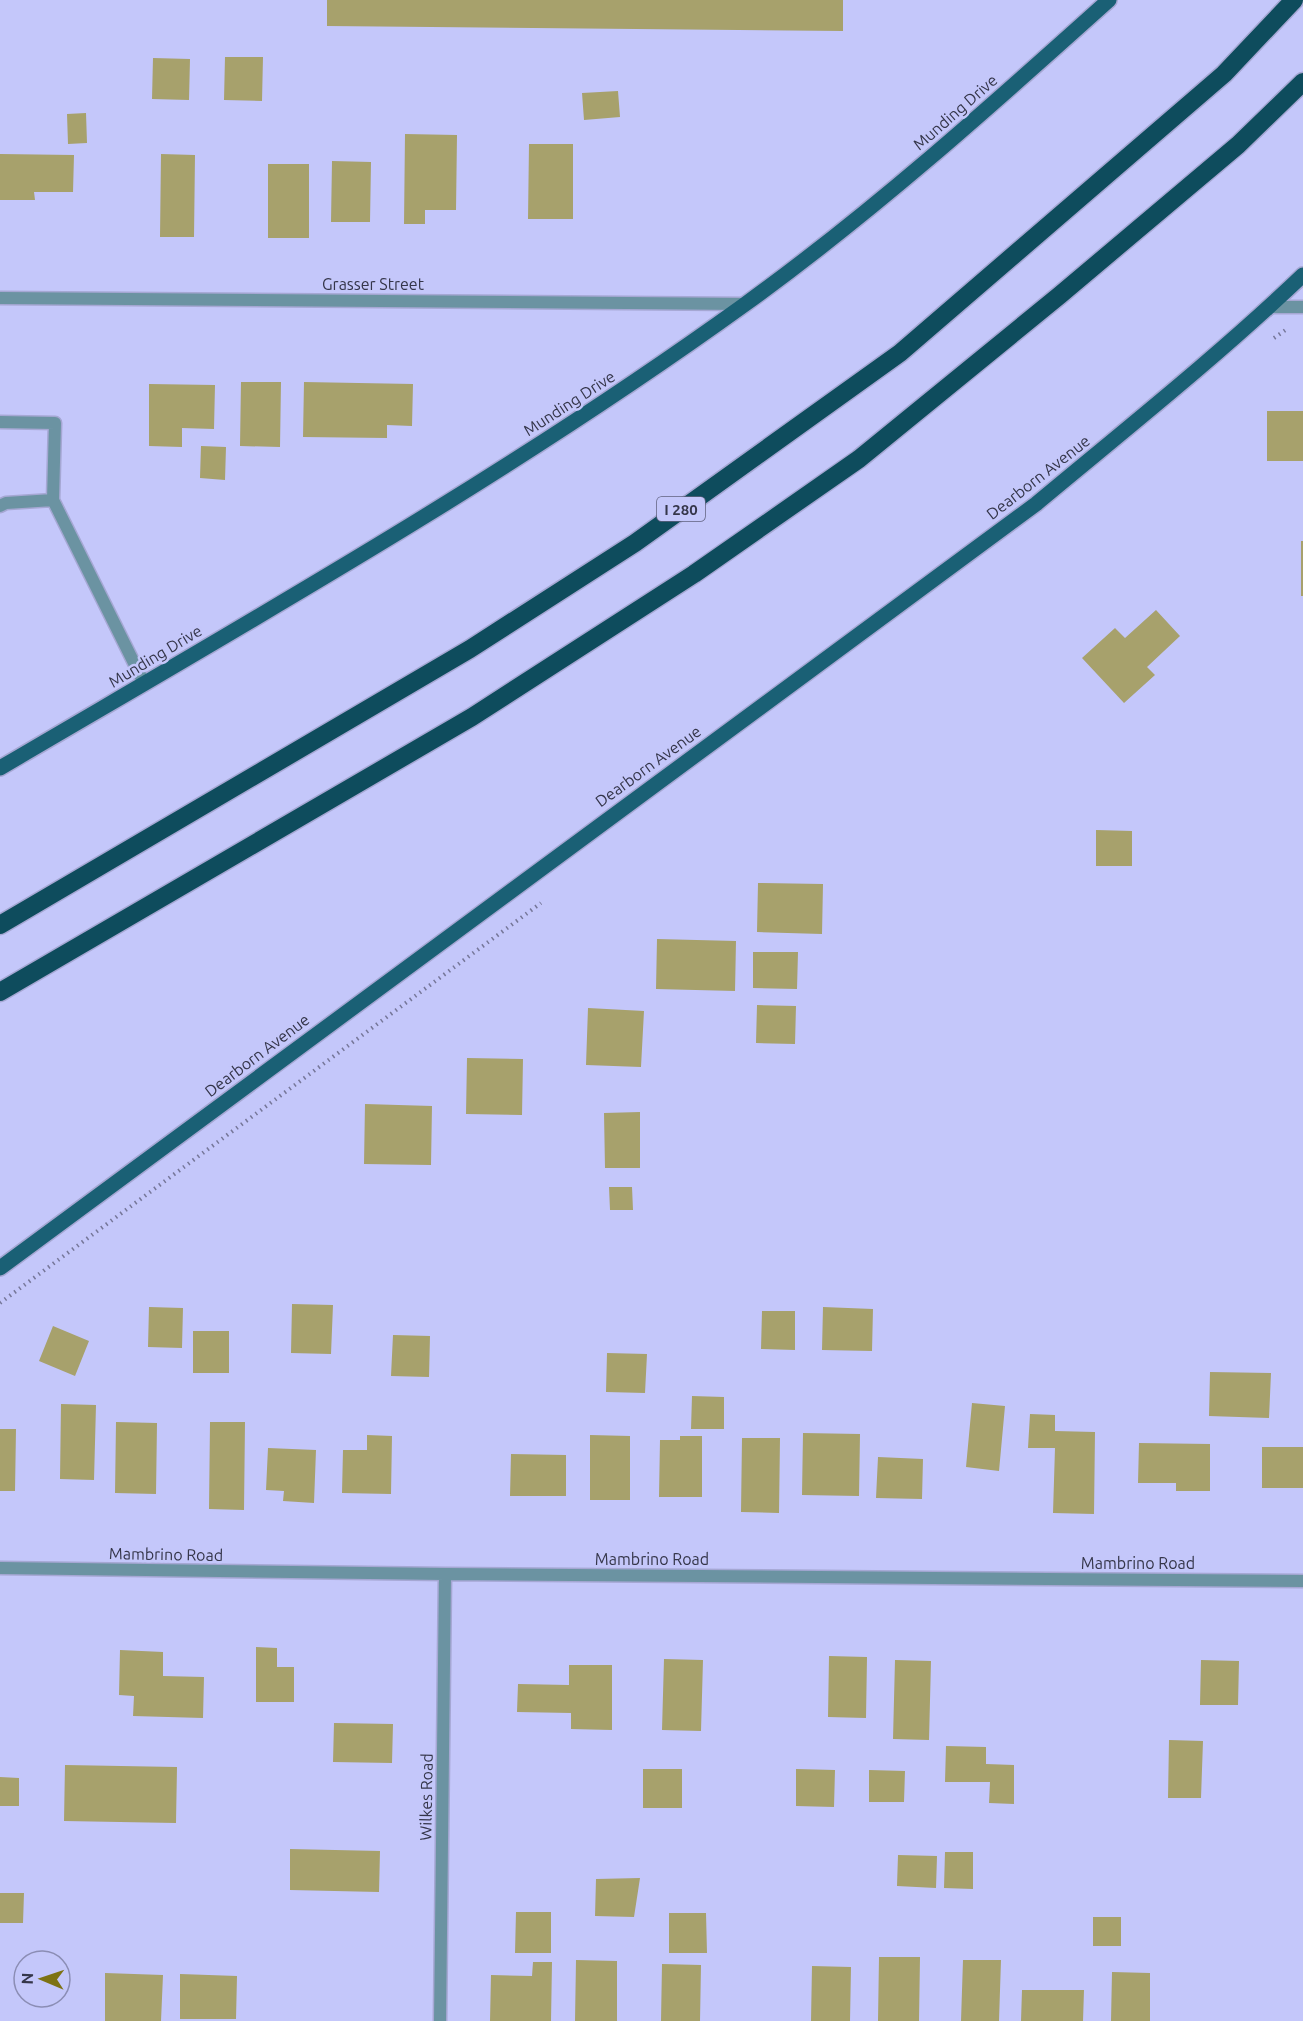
<svg xmlns="http://www.w3.org/2000/svg" width="1303" height="2021" viewBox="0 0 1303 2021" font-family="Ubuntu,sans-serif">
<rect width="100%" height="100%" fill="#c4c7fa"/>
<!-- building -->
<path fill="#a7a16c" d="M327,0H843V31L327,26Z
M225,57H263L262,101L224,100Z
M153,58L190,59L189,100L152,99Z
M618,91L620,117L584,120L582,93Z
M86,113L87,143L68,144L67,114Z
M405,134L457,135L456,210H425V224H404Z
M529,144H573V219H528Z
M0,154L74,155L73,192H34L35,200H0Z
M161,154L195,155L194,237H160Z
M332,161L371,162L370,222H331Z
M268,164H309V238H268Z
M241,382H281L280,447L240,446Z
M304,382L413,384L412,426L387,425V438L303,437Z
M149,384L215,385L214,429L182,428V447L149,446Z
M1267,411H1303V461H1267Z
M201,446L226,447L225,480L200,478Z
M1301,541H1303V596H1301Z
M1156,610L1180,636L1147,667L1155,675L1124,703L1082,658L1115,628L1125,638Z
M1096,830L1132,831V866H1096Z
M758,883L823,884L822,934L757,932Z
M657,939L736,941L735,991L656,989Z
M753,952H798L797,989L753,988Z
M757,1005L796,1006L795,1044L756,1043Z
M588,1008L644,1011L641,1067L586,1065Z
M467,1058L523,1059L522,1115L466,1114Z
M365,1104L432,1106L431,1165L364,1164Z
M640,1112V1168H605L604,1113Z
M609,1187H632L633,1210H610Z
M292,1304L333,1305L331,1354L291,1353Z
M149,1307L183,1308L182,1348L148,1347Z
M823,1307L873,1309L872,1351L822,1350Z
M762,1311H795V1350L761,1349Z
M53,1326L89,1341L75,1376L39,1361Z
M193,1331H229V1373H193Z
M393,1335L430,1336L429,1377L391,1376Z
M607,1353L647,1354L645,1393L606,1392Z
M1210,1372L1271,1373L1269,1418L1209,1416Z
M692,1396L724,1397V1429H691Z
M972,1403L1005,1406L999,1471L966,1467Z
M61,1404L96,1405L94,1480L60,1479Z
M1030,1414L1055,1415V1431L1095,1432L1094,1514L1053,1513L1055,1448H1028Z
M116,1422L157,1423L156,1494L115,1493Z
M210,1422H245L244,1510L209,1509Z
M0,1429H16L15,1491H0Z
M803,1433L860,1434L859,1496L802,1495Z
M367,1435L392,1436L391,1494L342,1493L343,1450H367Z
M590,1435L630,1436V1500H590Z
M680,1436H702V1497H659L660,1440H680Z
M742,1438H780L779,1513L741,1512Z
M1139,1443L1210,1444V1491H1176V1483H1138Z
M1262,1447H1303V1488H1262Z
M268,1448L316,1450L314,1503L283,1501L284,1491L266,1490Z
M511,1454L566,1455V1496H510Z
M878,1457L923,1459L922,1499L876,1498Z
M256,1647L277,1648V1667H294V1702H256Z
M120,1650L163,1652V1676L204,1677L203,1718L133,1716L134,1696L119,1695Z
M829,1656L867,1657L866,1718L828,1717Z
M664,1659L703,1660L701,1731L662,1730Z
M895,1660L931,1661L929,1740L893,1739Z
M1201,1660L1239,1661L1238,1705H1200Z
M569,1665H612V1730L571,1729V1713L517,1712L518,1684L569,1685Z
M334,1723L393,1724L392,1763L333,1762Z
M1169,1740L1203,1741L1201,1798H1168Z
M946,1746L986,1747V1764L1014,1765V1804L989,1803L990,1782H945Z
M65,1765L177,1767L176,1823L64,1821Z
M643,1769H682V1808H643Z
M796,1769L835,1770L834,1807L796,1806Z
M869,1770L905,1771L904,1802H869Z
M0,1777L19,1778V1806H0Z
M290,1849L380,1851L379,1892L290,1890Z
M945,1852H973V1889L944,1888Z
M898,1855L937,1856L936,1888L897,1886Z
M640,1878L634,1917L595,1916L596,1879Z
M0,1893H24L23,1923H0Z
M516,1912H551V1953H515Z
M669,1913H706L707,1953H669Z
M1093,1917H1121V1946H1093Z
M879,1957H920L919,2021H878Z
M576,1960L617,1961V2021H575Z
M963,1960H1001L999,2021H961Z
M533,1962H552L551,2021H490L491,1975L532,1976Z
M662,1964L701,1965L700,2021H661Z
M812,1966L851,1967L850,2021H811Z
M1112,1972L1150,1973V2021H1111Z
M105,1973L163,1975L161,2021H105Z
M180,1974L237,1976L236,2019H180Z
M1022,1990H1084L1083,2021H1021Z"/>
<g fill="none" stroke-linecap="round" stroke-linejoin="round">
<!-- lane casing -->
<g stroke="#a5a7d3" stroke-width="15">
<path id="lane" d="M0,422L55,423L53,500L144,683
M0,506L6,503L53,500"/>
</g>
<!-- street casing -->
<g stroke="#a5a7d3" stroke-width="15">
<path id="street" d="M0,298L746,304
M1270,307H1303
M0,1568L445,1574L1303,1581
M440,2021L445,1574"/>
</g>
<!-- primary casing -->
<g stroke="#a5a7d3" stroke-width="18">
<path id="primary" d="M0,768C252,620 507,476 744,305C873,212 991,106 1109,0
M0,1268L1036,504C1126,429 1218,356 1303,275"/>
</g>
<!-- highway casing -->
<g stroke="#a5a7d3" stroke-width="21">
<path id="highway" d="M0,925L470,649L635,543L900,353L1224,74L1294,0
M0,992L472,717L694,574L859,459L1060,295L1238,145L1303,82"/>
</g>
<!-- path -->
<path stroke="#767799" stroke-width="4" stroke-dasharray="1.5 4.5" stroke-linecap="butt" d="M1274,338L1287,329
M0,1303L541,903"/>
<!-- lane -->
<use href="#lane" stroke="#6b93a2" stroke-width="12"/>
<!-- street -->
<use href="#street" stroke="#6b93a2" stroke-width="12"/>
<!-- primary -->
<use href="#primary" stroke="#1a6075" stroke-width="15"/>
<!-- highway -->
<use href="#highway" stroke="#0e4c5d" stroke-width="18"/>
</g>
<g text-anchor="middle" dominant-baseline="central" stroke-width="5" stroke-linejoin="round" paint-order="stroke">
<!-- shield labels -->
<rect fill="#c4c7fa" stroke="#60627f" stroke-width="1.5" x="657" y="497" width="48" height="24" rx="4.5"/>
<g font-size="15" font-weight="bold" fill="#35364a">
<text x="681" y="509">I 280</text>
</g>
<!-- street labels -->
<g font-size="16" fill="#35364a" stroke="#c4c7fa">
<text transform="translate(955 112) rotate(-41)">Munding Drive</text>
<text x="373" y="284">Grasser Street</text>
<text transform="translate(569 403) rotate(-33)">Munding Drive</text>
<text transform="translate(1038 477) rotate(-38)">Dearborn Avenue</text>
<text transform="translate(155 656) rotate(-31)">Munding Drive</text>
<text transform="translate(648 766) rotate(-36)">Dearborn Avenue</text>
<text transform="translate(257 1055) rotate(-37)">Dearborn Avenue</text>
<text transform="translate(166 1554) rotate(1)">Mambrino Road</text>
<text x="652" y="1559">Mambrino Road</text>
<text x="1138" y="1563">Mambrino Road</text>
<text transform="translate(426 1797) rotate(-89)">Wilkes Road</text>
</g>
</g>
<!-- north arrow -->
<g transform="translate(42 1979) rotate(272)"><circle r="28" fill="#c4c7fa" stroke="#8b8db4" stroke-width="1.5"/>
<path d="M0-4.5L10 22L0 15L-10 22Z" fill="#7d7213"/>
<text y="-9" font-size="16" font-weight="bold" text-anchor="middle" fill="#35364a">N</text>
</g>
</svg>
